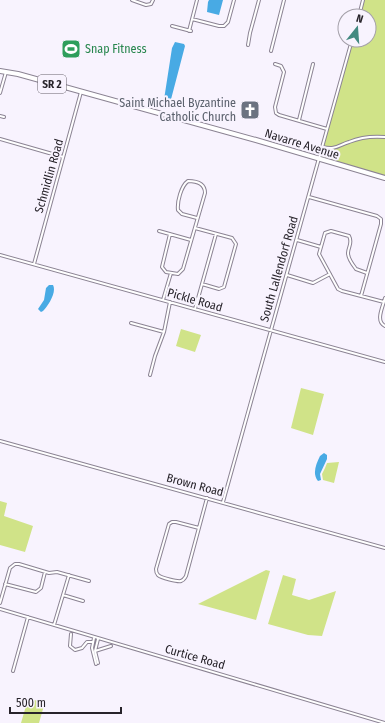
<svg xmlns="http://www.w3.org/2000/svg" width="385" height="723" viewBox="0 0 385 723" font-family="'Fira Sans Condensed',sans-serif">
<rect width="100%" height="100%" fill="#f8f3fe"/>
<!-- green -->
<path fill="#d0e388" d="M363,0H385V178L318,159L352,40H369V16H359Z
M181,329L201,335L195,352L176,346Z
M301,388L324,394L313,435L291,428Z
M339,462L334,483L323,480L322,474L325,468L327,463Z
M0,501L7,503L4,516L33,526L25,552L0,545Z
M266,570L270,571L256,620L198,604Z
M283,575L296,579L292,595L309,600L336,591L322,636L308,635L268,624Z
M28,699L45,702L39,723H21Z"/>
<!-- water -->
<path fill="#48aae4" d="M209,0H223L219,15L207,12L208,2Z
M175,42L184,44L185,46L169,107L166,109L163,108V106L172,48Z
M49,285H53C57,292 48,306 43,311L41,312L38,309L44,300L46,288Z
M324,453L327,455V459L320,474L321,480L318,481C312,474 316,464 320,456Z"/>
<g fill="none" stroke-linecap="round" stroke-linejoin="round">
<!-- minor casing -->
<g stroke="#8b8393" stroke-width="4">
<path id="minor" d="M132,0L146,5L151,4L153,0
M359,16L363,0
M192,19L219,26H224L228,22L234,0
M172,26L191,31
M189,31L197,0
M248,45L250,33L259,0
M271,51L284,0
M275,64L281,66L284,72L275,107L276,113L279,115L327,129
M0,93L6,72
M0,116L4,117
M299,120L313,64
M0,139L63,157
M322,147C336,150 337,146 349,142C361,137 373,136 385,137
M309,197L377,216L381,219V224L361,296
M195,228L232,238L236,244L224,287L219,289L202,284
M159,231L191,240
M170,234L162,267L166,272L178,274L183,269L205,193C205,183 196,181 188,181C181,186 177,202 178,210L182,214L197,218
M297,240L321,247
M0,255L385,362
M34,264L81,92
M367,273L356,269C353,265 348,259 348,253C348,247 353,243 349,236L331,231L325,233L319,254L338,289L342,291L384,302
M287,275L313,283L330,274
M385,298C383,307 375,321 385,326
M163,300L171,273
M195,309L216,234
M131,323L164,332
M150,375L155,356L164,332L170,302
M0,441L385,548
M223,502L352,40
M199,528L176,522H172L169,524L156,569C156,572 156,573 158,575C161,578 178,582 181,581C184,580 184,579 186,576L207,498
M5,584L36,592L41,588L45,572
M63,595L83,601
M0,603L10,568L15,564H19L49,573L57,572L89,581
M0,609L385,723
M54,625L69,575
M71,634L70,646L75,650L82,648L87,642H93
M94,638L92,648L96,664
M95,651L111,646
M98,663L95,651L98,639
M13,671L28,617"/>
</g>
<!-- highway casing -->
<g stroke="#8b8393" stroke-width="6">
<path id="highway" d="M0,71L18,74L256,140L385,178"/>
</g>
<!-- minor -->
<use href="#minor" stroke="#fff" stroke-width="2"/>
<!-- highway -->
<use href="#highway" stroke="#fff" stroke-width="4"/>
</g>
<!-- icons -->
<defs>
<g id="stadium-square" transform="scale(1)"><rect x="-9" y="-9" width="18" height="18" rx="4" fill="#2e9e5b" stroke="#f8f3fe"/><path d="M0-5a6.5 5 0 1 0 0 10a6.5 5 0 1 0 0-10ZM-3.5-1.8h7v3.6h-7Z" fill="#fff"/></g>
<g id="church-square" transform="scale(1)"><rect x="-9" y="-9" width="18" height="18" rx="4" fill="#6b7280" stroke="#f8f3fe"/><path d="M-1.2-6h2.4v3.5h3.3v2.4h-3.3V6h-2.4V-.1h-3.3v-2.4h3.3Z" fill="#fff"/></g>
</defs>
<g fill-rule="evenodd">
<use href="#stadium-square" x="71" y="49"/>
<use href="#church-square" x="250" y="110"/>
</g>
<g text-anchor="middle" dominant-baseline="central" stroke-width="4" stroke-linejoin="round" paint-order="stroke">
<!-- shield labels -->
<rect fill="#f8f3fe" stroke="#66616a" stroke-width="1" x="38" y="75" width="28" height="18" rx="3"/>
<g font-size="11" font-weight="bold" fill="#27232a">
<text x="52" y="84">SR 2</text>
</g>
<!-- leisure labels -->
<g font-size="12" fill="#27864d" stroke="#f8f3fe" text-anchor="start">
<text x="85" y="49">Snap Fitness</text>
</g>
<!-- worship labels -->
<g font-size="12" fill="#5b616d" stroke="#f8f3fe" text-anchor="end">
<text x="236" y="103">Saint Michael Byzantine<tspan x="236" dy="14">Catholic Church</tspan></text>
</g>
<!-- street labels -->
<g font-size="12" fill="#27232a" stroke="#f8f3fe">
<text transform="translate(302 144) rotate(17)">Navarre Avenue</text>
<text transform="translate(49 176) rotate(-74)">Schmidlin Road</text>
<text transform="translate(279 269) rotate(-74)">South Lallendorf Road</text>
<text transform="translate(195 300) rotate(16)">Pickle Road</text>
<text transform="translate(195 485) rotate(15)">Brown Road</text>
<text transform="translate(195 657) rotate(16)">Curtice Road</text>
</g>
</g>
<!-- north arrow -->
<g transform="translate(357 28) rotate(17)"><circle r="19" fill="#f8f3fe" stroke="#a4a0a9"/>
<path d="M0-3L7 15L0 10L-7 15Z" fill="#438981"/>
<text y="-6" font-size="11" font-weight="bold" text-anchor="middle" fill="#27232a">N</text>
</g>
<!-- scale -->
<path d="M10 707v6h111v-6" fill="none" stroke="#27232a" stroke-width="2"/>
<text x="16" y="707" font-size="12" fill="#27232a" stroke="#f8f3fe" stroke-width="3" paint-order="stroke">500 m</text>
</svg>
